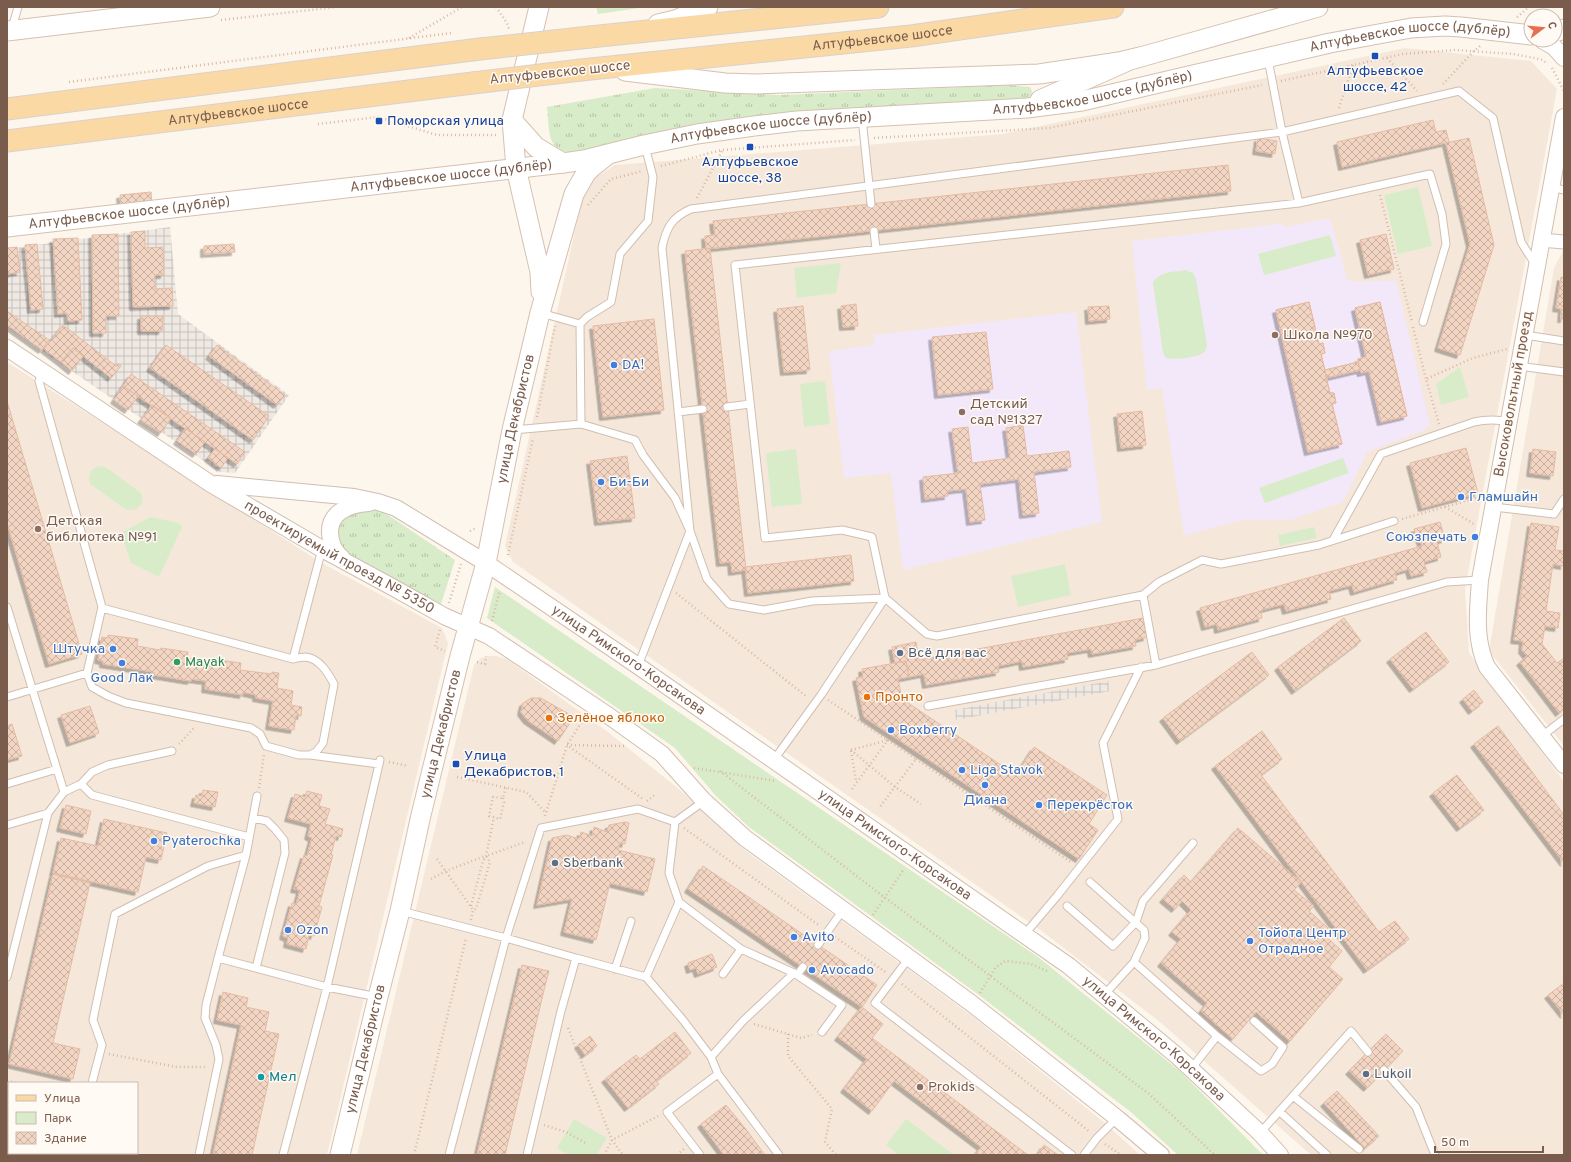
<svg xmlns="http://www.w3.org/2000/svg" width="1571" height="1162" viewBox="0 0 1571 1162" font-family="Overpass,sans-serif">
<defs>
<pattern id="industrial-grid" width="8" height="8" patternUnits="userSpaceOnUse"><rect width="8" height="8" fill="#efe9e4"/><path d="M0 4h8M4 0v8" fill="none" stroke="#c7c0bb"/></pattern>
<pattern id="grass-tufts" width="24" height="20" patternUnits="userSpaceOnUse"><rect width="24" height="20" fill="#d8ecc9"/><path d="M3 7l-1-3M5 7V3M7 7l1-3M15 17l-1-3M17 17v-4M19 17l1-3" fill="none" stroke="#b4c2a5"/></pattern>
<pattern id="building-cross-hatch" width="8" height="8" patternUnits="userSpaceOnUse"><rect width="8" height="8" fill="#f3d5c3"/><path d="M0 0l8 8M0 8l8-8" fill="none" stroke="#cab0a1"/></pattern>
<filter id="shadow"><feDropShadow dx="-3.5" dy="3.5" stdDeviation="0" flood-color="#0004"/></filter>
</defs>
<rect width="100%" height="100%" fill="#fdf6ec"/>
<!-- residential -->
<path fill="#f5e8da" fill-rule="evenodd" d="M1405,48L1531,61L1557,89L1465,589L1469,653L1564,782V1155H1311L1160,1022L1039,929L513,562L505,546L578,217L588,182L615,165L1003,134Z
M1564,249V746L1489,651L1554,268Z
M7,362L322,563L442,628L448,643L327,1155H7ZM9,1083H137V1153H9Z
M488,656H496L507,659L608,732L680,790L746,851L968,1013L1106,1124L1140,1155H357L474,665L481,658Z"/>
<!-- industrial -->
<path fill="url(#industrial-grid)" d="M170,227L178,314L289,395L235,473L220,472L7,327V249Z
M1108,681L1110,691L956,720L955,710Z"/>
<!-- education -->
<path fill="#f3e8fa" d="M1330,218L1348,281H1396L1430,425L1424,430L1367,452L1343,502L1290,520H1243L1226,524L1184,536L1162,388L1147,390L1132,241L1280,224L1286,227Z
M1076,312L1102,522L903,570L891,473L844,478L829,351L875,345L874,335Z"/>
<!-- grass -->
<path fill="url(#grass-tufts)" d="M596,7H646L598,14Z
M1009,85L1030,87L1032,91L1031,97L1014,101L575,154C545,150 550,132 547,107L655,88L779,95Z
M368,509L378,510L388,515L455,560L441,604L343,554L337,545L338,520L345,513Z"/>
<!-- green -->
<path fill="#d8ecc9" d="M1418,187L1432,246L1398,254L1384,195Z
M1330,235L1336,256L1264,275L1258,254Z
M841,263L836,293L797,298L794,268Z
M1186,270L1193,273L1196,279L1207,345C1206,347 1206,350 1205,351C1200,358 1173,360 1166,358L1163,353L1153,283C1159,271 1174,272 1186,270Z
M1460,367L1469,397L1441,405L1436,384Z
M825,381L830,424L804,427L800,384Z
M796,449L802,504L772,507L766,453Z
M1343,458L1349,473L1265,503L1259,488Z
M102,466L107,468L141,493C146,505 136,513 125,509L90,484C87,474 91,467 102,466Z
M150,517L179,523L182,527L159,577L131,563L121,533Z
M1314,527L1317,538L1280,546L1278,535Z
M1065,564L1071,595L1018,607L1011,576Z
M495,587L1038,957L1181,1072L1263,1155H1178L1132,1113L979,995L749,827L716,796L675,748L487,618Z
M574,1119L607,1138L596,1155H568L557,1148Z
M906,1119L954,1155H899L886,1145Z"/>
<!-- building -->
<path fill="url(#building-cross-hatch)" stroke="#e6bba3" filter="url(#shadow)" d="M1433,120L1436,132L1446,130L1449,142L1342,167L1337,142Z
M1258,138L1277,141L1275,154L1256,151Z
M1469,138L1494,245L1460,355L1438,348L1470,244L1446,143Z
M1228,165L1231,191L706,249L705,236L715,235L713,221Z
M151,192L152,204L121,207L120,195Z
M145,231V248L163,247L164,275H155V289L172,288L173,306L133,307L131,232Z
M118,234L119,316H106V333H93L92,235Z
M1386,234L1394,269L1368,275L1360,240Z
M78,238L82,320L68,321L67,313L58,314L53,239Z
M37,244L43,309L31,310L25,245Z
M234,244L235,252L204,254V246Z
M17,247L20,272L7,274V248Z
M710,248L746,570L732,572L731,562L720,563L685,251Z
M1561,277L1564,278V319H1561L1562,309L1556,308Z
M1309,302L1319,344L1323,343L1325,353L1321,354L1330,393H1334L1336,403L1332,404L1342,444L1308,452L1276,310Z
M1309,302L1319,344L1323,343L1325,353L1321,354L1325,370L1358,362V359L1366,357L1355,308L1380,302L1407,416L1381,422L1369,371L1361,373L1360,370L1326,378L1330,393H1334L1336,403L1332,404L1342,444L1308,452L1276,310Z
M1380,302L1407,416L1381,422L1369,371L1361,373L1360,370L1358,359L1366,357L1355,308Z
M856,304L858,326L843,327L841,306Z
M803,306L810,370L784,372L777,309Z
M1109,306L1110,319L1089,321L1088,307Z
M7,311L49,340L42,350L7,325Z
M141,316H163L162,331H141Z
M654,319L664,410L603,417L593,326Z
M63,325L116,366L118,364L121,366L111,378L73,348L61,362L44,349Z
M986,332L993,389L938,395L932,337Z
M166,345L269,416L253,440L150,368Z
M217,345L285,395L277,405L209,356Z
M73,348L83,356L72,371L61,362Z
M1358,362L1360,370L1326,378L1325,370Z
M131,374L245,452L237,464L123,386Z
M123,386L138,396L128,410L114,400Z
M7,401L82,654L49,664L7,523Z
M152,405L171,418L161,433L141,420Z
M1142,411L1146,445L1121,448L1117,414Z
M1023,425L1027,456L1069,451L1071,467L1034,472L1039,513L1023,515L1019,479L980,484L985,520L970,522L966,489L947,491L948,496L925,499L923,477L958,473L952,429L968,427L972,463L1010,458L1006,428Z
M186,428L205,442L196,454L177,441Z
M1466,448L1478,493L1422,508L1410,463Z
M215,449L228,458L221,468L208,458Z
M1533,449L1556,452L1553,476L1530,473Z
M627,456L635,518L598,522L590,461Z
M1440,522L1445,539L1437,542L1441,557L1424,562L1427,572L1411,576L1409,569L1395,573L1397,580H1395L1354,592L1352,585L1329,591L1331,599L1286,611L1284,604L1261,610L1262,618L1218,630L1217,624L1205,627L1200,608L1422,546L1419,537H1416L1414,529Z
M1531,523L1559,527L1555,550L1564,551V566L1553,564L1546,611L1560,613L1558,628L1545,626L1542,644L1557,663L1564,658V709L1559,713L1520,662L1527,656L1522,650L1523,641L1514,640Z
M851,555L854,581L748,593L745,567Z
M1143,618L1147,637L1135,640L1136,646L1092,654L1091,649L1067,653L1068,659L1023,667L1022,661L998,666L999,672L926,685L924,674L909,677L906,661L895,663L892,647L916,642L919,660Z
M1344,618L1361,641L1295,691L1278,667Z
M1426,632L1449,662L1413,689L1390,659Z
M108,635L138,639L137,646L160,650L161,648L188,652L187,658L212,661V659L241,663L240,670L272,674V672L279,673L277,688L293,691L291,705L302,707L301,716L296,715L294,730L269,726L273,701L256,698V695L243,692V695L205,689L206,681L191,679V681L154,675V672L103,664V661L98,660L102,637L108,638Z
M1252,652L1269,675L1180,741L1163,718Z
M906,661L909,677L898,679L902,699L1016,775L1034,747L1107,795L1089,824L1098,830L1079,859L864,717L856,678L863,677L862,669Z
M1474,690L1483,702L1472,711L1463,699Z
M531,698H541L574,717L558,741L527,720L521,712L523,703Z
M90,706L99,733L70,743L61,715Z
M12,724L22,756L7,760V726Z
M1498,726L1564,815V863L1474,744Z
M1262,731L1282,759L1261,775L1379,932L1395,921L1409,939L1367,970L1215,766Z
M1457,775L1484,810L1460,828L1433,793Z
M203,790L218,792L215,807L194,803L196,795L202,796Z
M307,791L322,795L319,806L330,809L325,824L343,829L341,837L336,836L331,855H333L319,906L322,907L314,936L309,935L306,949L287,944L288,938L283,936L292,903L296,905L300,890L294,889L304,855L307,856L312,838L308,836L311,824L288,818L295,794L305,797Z
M66,805L91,811L86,834L60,828Z
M104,819L167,833L161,860L146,857L138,892L53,873L61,838L98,846Z
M625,822L629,823L625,844L620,843L618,850L655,859L647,892L610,883L596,940L564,932L572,899L537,905L552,838L567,835L579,839L581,832L592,836L594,827L607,832L609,825Z
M1238,828L1301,882L1294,890L1314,906L1309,911L1328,928L1323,934L1342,951L1329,967L1343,979L1290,1041L1256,1012L1233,1039L1201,1011L1207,1003L1161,963L1181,939L1172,932L1191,910L1182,901L1175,909L1163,899L1184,875L1191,882Z
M703,866L877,985L862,1007L688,889Z
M53,874L90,883L53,1043L80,1049L73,1079L9,1064Z
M712,954L717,967L698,974L696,968L690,970L688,963Z
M522,965L549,971L545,986L505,1155H477Z
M1564,983V1015L1548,995Z
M223,992L248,998L246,1007L269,1012L265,1031L279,1034L252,1155H213L241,1025L217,1020Z
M862,1007L883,1024L872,1038L1028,1155H975L981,1147L894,1081L872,1111L844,1089L867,1059L838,1037Z
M675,1032L691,1053L656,1081L659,1084L628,1108L605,1079L636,1055L640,1059Z
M1386,1034L1403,1051L1367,1088L1349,1071Z
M590,1036L597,1046L585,1055L578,1045Z
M1337,1091L1379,1136L1365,1148L1324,1103Z
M726,1105L745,1128L765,1155H724L701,1124Z
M9,1144V1153H44V1155H7Z
M1044,1145L1058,1155H1037Z"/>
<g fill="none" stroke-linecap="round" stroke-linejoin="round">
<!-- service casing -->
<g stroke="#d1beb0" stroke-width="9">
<path id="service" d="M12,28L18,7
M1268,59L1282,132L1299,203
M862,118L871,204
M1551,187L1564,190
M874,231L876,249
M580,324L587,317L611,302L620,254L648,221L653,177L645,146
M1525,335L1564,341
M1519,366L1564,372
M727,407L750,404
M678,412L703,409
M581,424L635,440L643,455L675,498L690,531L707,579L729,604L764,610L812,601L885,598
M513,430L581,424L580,324L541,313
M1494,507L1554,514L1564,499
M1394,521L1319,545L1221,564L1202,560L1159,582L1143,595L937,636L927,634L885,598L872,537L842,530L765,538L735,265L1299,203L1430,174L1442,214L1446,244L1423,322
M1333,540L1381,454L1474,422C1487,419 1497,419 1509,422
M1143,595L1156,665
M7,607L64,792L48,813L7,977
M102,608L293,659L322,549
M638,666L690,531L662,248C666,228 672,217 691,209L1282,132L1459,91L1493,118L1521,242L1535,264
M87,673L92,687L108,696L126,703L251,728L260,734L266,746L299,755H310L316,752L323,743L334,684C328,673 320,659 306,657C302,657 297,658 293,659
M7,697L87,673L102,607L39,381L42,371
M928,706L1156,665L1447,582L1480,580
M1542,736L1564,719
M310,755L379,764
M773,761L821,695L885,598
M7,784L57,769
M81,784L92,795L249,837
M64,792L81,784L92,772L108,765L172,751
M253,818L267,821L275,829L284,840L285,853L256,968
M675,822L669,873L679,902
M7,825L48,813
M246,855L218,958L327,987L378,997
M1090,882L1144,930L1145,938L1134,962
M1067,906L1113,946L1136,922L1143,901L1193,843
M401,911L506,938L576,958L561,1011L527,1155
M1024,935L1057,896L1118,819L1103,743L1141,667
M818,945L843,910
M576,958L646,977L679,902L741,949L794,973L842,1005L822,1032
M909,958L875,1003L1072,1155
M615,969L631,921
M723,974L741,949
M797,975L803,967
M646,977L683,1020L711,1057L718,1074L779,1155
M1104,995L1134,962L1217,1036L1191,1069
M1217,1036L1261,1071L1272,1064L1283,1047L1254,1021
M711,1057L743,1021L794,973
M1384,1070L1416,1107L1435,1155
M92,1083L102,1045L93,1020L115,914L208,866L246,855L257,796
M1293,1096L1359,1149
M1279,1111L1327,1155
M1260,1133L1351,1031L1368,1052
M73,1155V1153
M199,1155L219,1059L216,1045L205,1018L206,1005L218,958
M283,1155L327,987L380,760
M449,1155L506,938L541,828L638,809L675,822L704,801
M700,1155L667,1112L718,1074
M1084,1155L1097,1138L1117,1118"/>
</g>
<!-- minor casing -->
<g stroke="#d1beb0" stroke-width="15">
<path id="minor" d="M1541,240L1564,242"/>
</g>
<!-- tertiary casing -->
<g stroke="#d1beb0" stroke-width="18">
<g id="tertiary">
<path d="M1542,40L1554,47L1564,58"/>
<path d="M1564,117L1480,580C1478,610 1474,639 1487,667L1564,765"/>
<path id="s1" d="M7,348L211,484L322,549L394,588L444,616L489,636L609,716L662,754L704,801L745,838L971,1003L1117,1118L1161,1155"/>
<path id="s2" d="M217,484L354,497L378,502L396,508L486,563L638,666L1069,966L1176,1055L1260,1133L1280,1155"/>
<path d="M342,558C336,553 332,547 331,540C325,514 347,504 369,503"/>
</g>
</g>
<!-- secondary casing -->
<g stroke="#d6c0b0" stroke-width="21">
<g id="secondary">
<path d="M539,7L512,120L516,168L540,272L541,292"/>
<path d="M658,24L675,20L708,7"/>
<path d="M7,31L210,7"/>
<path d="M1555,32L1564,29"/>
<path d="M625,71L725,83L755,84L1039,74L1119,62L1140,57"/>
<path d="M1040,100L1130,60L1318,7"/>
<path d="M512,120L536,147L563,163"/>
<path id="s3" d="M7,227L563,163L584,160L644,145L697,134L754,126L797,121L1027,108L1082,101L1330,43L1411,28L1445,26L1461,27L1531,35"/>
<path id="s4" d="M340,1155L378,997L400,911L421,815L460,656L486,563L512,430L540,313L574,194L586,173L592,167L606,156"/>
</g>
</g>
<!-- primary casing -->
<g stroke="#dad1cd" stroke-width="23">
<g id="primary">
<path d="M590,37L878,7"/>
<path id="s5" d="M581,70L911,36L1113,7"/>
<path d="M7,109L480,49"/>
<path id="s6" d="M7,141L473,83"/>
</g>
</g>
<!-- path -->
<path stroke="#d9b8a5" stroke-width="2.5" stroke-dasharray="1 3" stroke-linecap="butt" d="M496,7L507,23L509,29
M1517,17L1529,7
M221,20L337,7
M409,38L462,7
M1387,58L1417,91
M1552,68L1564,91
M1281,81L1403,54L1455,50L1513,54L1534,58L1543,60L1547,64
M69,82L451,33
M1443,84L1473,52L1480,46
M1339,108L1353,65
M318,124L378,117L437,135H498
M874,138L1049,128L1262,85
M661,166L722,150L855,140
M1380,195L1412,322
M697,198L722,151
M588,205L611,179L642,171
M1413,327L1426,379
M537,417L555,326
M1439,424L1426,379L1473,358L1507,349
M1445,507L1476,525
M1402,519L1480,497
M470,531L476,528
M508,555L533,438
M676,593L807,697
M449,603L461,564
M492,621L500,590
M440,630L435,647L445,651
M477,662L485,664L486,656
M828,700L916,759L879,808
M179,744L195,727
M624,746L567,745L643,799
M851,750L895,787L921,804
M851,750L888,740
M851,751L856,781
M916,759L1072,863
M389,762L408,766
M694,768L776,781
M720,771L884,897L1148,1093L1215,1155
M457,777L526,792L546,813
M259,788L264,755
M852,789L888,740
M503,798L504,802L500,819L489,816L493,797L503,798L506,787
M647,801L656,794
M545,816L567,745L583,720
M684,828L820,926
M437,859L473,910
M431,879L446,871L485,856
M471,906L483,861L486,856L494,817
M873,915L904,869
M471,920L473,910L476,909L490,862L486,856L525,842
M835,937L887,973
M902,984L1090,1132
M980,993L995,968L1005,961L1031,964L1049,972
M754,1024L801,1038L812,1035
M568,1028L612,1140L623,1155
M788,1034V1056L832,1109L825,1142L836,1155
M109,1054L177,1067H206
M7,1081L17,1083
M544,1125L566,1132L587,1144
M1105,1144L1121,1155
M414,1155L466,938
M604,1155L612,1140L658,1116
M677,1155L684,1149"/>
<!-- service -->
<use href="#service" stroke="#fff" stroke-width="7"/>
<!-- minor -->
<use href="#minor" stroke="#fff" stroke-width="13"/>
<!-- tertiary -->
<use href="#tertiary" stroke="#fff" stroke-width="16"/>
<!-- secondary -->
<use href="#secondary" stroke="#fff" stroke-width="19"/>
<!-- primary -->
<use href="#primary" stroke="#fbd9a5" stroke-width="21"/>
<!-- primary-bridge casing -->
<g stroke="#dad1cd" stroke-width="23" stroke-linecap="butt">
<path id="primary-bridge" d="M480,49L590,37
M473,83L581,70"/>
</g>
<!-- primary-bridge -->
<use href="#primary-bridge" stroke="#fbd9a5" stroke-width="21"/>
</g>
<!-- markers -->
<g fill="#1a4fb4" stroke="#fffaf3" stroke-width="1.5">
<rect x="1371" y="52" width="8" height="8" rx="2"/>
<rect x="375" y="117" width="8" height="8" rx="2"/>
<rect x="746" y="143" width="8" height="8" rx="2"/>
<rect x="452" y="760" width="8" height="8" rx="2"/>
</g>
<g fill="#8d6e63" stroke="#fffaf3" stroke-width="1.5">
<circle cx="1275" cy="335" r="4"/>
<circle cx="962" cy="412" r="4"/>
<circle cx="38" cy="529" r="4"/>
<circle cx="920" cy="1087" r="4"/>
</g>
<g fill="#3f7fe0" stroke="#fffaf3" stroke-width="1.5">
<circle cx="614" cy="365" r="4"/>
<circle cx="601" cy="482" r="4"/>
<circle cx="1461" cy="497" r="4"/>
<circle cx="1475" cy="537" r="4"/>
<circle cx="113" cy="649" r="4"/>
<circle cx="122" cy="663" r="4"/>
<circle cx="891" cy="730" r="4"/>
<circle cx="962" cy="770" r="4"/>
<circle cx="985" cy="785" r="4"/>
<circle cx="1039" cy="805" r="4"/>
<circle cx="154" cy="841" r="4"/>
<circle cx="288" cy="930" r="4"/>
<circle cx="794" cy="937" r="4"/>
<circle cx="1250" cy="941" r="4"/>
<circle cx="812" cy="970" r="4"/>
</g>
<g fill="#5c6f8a" stroke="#fffaf3" stroke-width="1.5">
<circle cx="900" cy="653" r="4"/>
<circle cx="555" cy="863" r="4"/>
<circle cx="1366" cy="1074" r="4"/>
</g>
<circle fill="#2e9e5b" stroke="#fffaf3" stroke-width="1.5" cx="177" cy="662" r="4"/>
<g fill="#e8710a" stroke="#fffaf3" stroke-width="1.5">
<circle cx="867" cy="697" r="4"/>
<circle cx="549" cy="718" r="4"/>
</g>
<circle fill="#0f9aa8" stroke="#fffaf3" stroke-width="1.5" cx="261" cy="1077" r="4"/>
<g text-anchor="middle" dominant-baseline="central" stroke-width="3" stroke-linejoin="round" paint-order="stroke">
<!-- street labels -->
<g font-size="14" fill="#7a5c4d" stroke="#fffaf3">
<text stroke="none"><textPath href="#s5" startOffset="303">Алтуфьевское шоссе</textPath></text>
<text stroke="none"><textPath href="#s3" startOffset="1419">Алтуфьевское шоссе (дублёр)</textPath></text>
<text transform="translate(560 73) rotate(-6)">Алтуфьевское шоссе</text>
<text stroke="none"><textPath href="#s3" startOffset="1095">Алтуфьевское шоссе (дублёр)</textPath></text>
<text stroke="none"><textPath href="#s6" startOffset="233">Алтуфьевское шоссе</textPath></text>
<text stroke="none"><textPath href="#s3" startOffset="771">Алтуфьевское шоссе (дублёр)</textPath></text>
<text stroke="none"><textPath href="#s3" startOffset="447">Алтуфьевское шоссе (дублёр)</textPath></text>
<text stroke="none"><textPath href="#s3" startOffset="123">Алтуфьевское шоссе (дублёр)</textPath></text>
<text transform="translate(1514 394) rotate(-80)">Высоковольтный проезд</text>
<text stroke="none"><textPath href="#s4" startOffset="757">улица Декабристов</textPath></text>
<text stroke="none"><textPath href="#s1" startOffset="393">проектируемый проезд № 5350</textPath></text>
<text stroke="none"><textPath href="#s2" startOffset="459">улица Римского-Корсакова</textPath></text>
<text stroke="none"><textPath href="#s4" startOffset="433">улица Декабристов</textPath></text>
<text stroke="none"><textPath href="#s2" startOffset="783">улица Римского-Корсакова</textPath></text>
<text stroke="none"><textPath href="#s2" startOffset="1107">улица Римского-Корсакова</textPath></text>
<text stroke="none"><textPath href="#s4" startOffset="109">улица Декабристов</textPath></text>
</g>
<!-- transit labels -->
<g font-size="14" fill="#164399" stroke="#fffaf3">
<text x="1375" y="71">Алтуфьевское<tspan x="1375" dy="16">шоссе, 42</tspan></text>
<text x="387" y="121" text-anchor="start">Поморская улица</text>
<text x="750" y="162">Алтуфьевское<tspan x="750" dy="16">шоссе, 38</tspan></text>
<text x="464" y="756" text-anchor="start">Улица<tspan x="464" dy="16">Декабристов, 1</tspan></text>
</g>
<!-- education labels -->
<g font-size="14" fill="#785e54" stroke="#fffaf3" text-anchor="start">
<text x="1283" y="335">Школа №970</text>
<text x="970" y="404">Детский<tspan x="970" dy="16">сад №1327</tspan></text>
<text x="46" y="521">Детская<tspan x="46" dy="16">библиотека №91</tspan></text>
<text x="928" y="1087">Prokids</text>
</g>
<!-- shop labels -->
<g font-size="14" fill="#366cbe" stroke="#fffaf3" text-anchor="start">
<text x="622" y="365">DA!</text>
<text x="609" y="482">Би-Би</text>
<text x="1469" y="497">Гламшайн</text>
<text x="1467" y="537" text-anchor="end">Союзпечать</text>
<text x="105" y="649" text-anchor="end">Штучка</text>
<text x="122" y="678" text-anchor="middle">Good Лак</text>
<text x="899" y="730">Boxberry</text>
<text x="970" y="770">Liga Stavok</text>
<text x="985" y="800" text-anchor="middle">Диана</text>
<text x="1047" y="805">Перекрёсток</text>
<text x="162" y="841">Pyaterochka</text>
<text x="296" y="930">Ozon</text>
<text x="1258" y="933">Тойота Центр<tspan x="1258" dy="16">Отрадное</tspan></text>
<text x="802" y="937">Avito</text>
<text x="820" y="970">Avocado</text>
</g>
<!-- service labels -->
<g font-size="14" fill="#4e5e75" stroke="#fffaf3" text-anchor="start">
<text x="908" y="653">Всё для вас</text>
<text x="563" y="863">Sberbank</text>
<text x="1374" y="1074">Lukoil</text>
</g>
<!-- leisure labels -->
<g font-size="14" fill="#27864d" stroke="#fffaf3" text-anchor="start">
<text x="185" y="662">Mayak</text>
</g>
<!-- food labels -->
<g font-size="14" fill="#c56008" stroke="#fffaf3" text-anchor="start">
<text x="875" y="697">Пронто</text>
<text x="557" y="718">Зелёное яблоко</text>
</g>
<!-- culture labels -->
<g font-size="14" fill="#0d838f" stroke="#fffaf3" text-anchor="start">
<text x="269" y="1077">Мел</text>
</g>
</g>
<!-- border -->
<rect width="1571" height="1162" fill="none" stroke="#7a5c4d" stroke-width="16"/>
<!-- legend -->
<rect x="8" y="1082" width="130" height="72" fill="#fffaf3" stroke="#cabbb1"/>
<rect x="16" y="1095" width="20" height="6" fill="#fbd9a5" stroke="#cabbb1"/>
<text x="44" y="1102" font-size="12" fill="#7a5c4d">Улица</text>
<rect x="16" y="1112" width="20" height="12" fill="#d8ecc9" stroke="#cabbb1"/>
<text x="44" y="1122" font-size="12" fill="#7a5c4d">Парк</text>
<rect x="16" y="1132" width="20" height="12" fill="url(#building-cross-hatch)" stroke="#cabbb1"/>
<text x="44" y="1142" font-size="12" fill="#7a5c4d">Здание</text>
<!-- north arrow -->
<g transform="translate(1543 28) rotate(74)"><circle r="19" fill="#fffaf3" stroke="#cabbb1"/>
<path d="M0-3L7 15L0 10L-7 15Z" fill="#e76f51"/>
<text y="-6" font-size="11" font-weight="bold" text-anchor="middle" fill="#7a5c4d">С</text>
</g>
<!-- scale -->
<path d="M1435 1146v6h108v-6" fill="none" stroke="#7a5c4d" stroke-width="2"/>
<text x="1441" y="1146" font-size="12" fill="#7a5c4d" stroke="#fffaf3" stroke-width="3" paint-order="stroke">50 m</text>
</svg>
